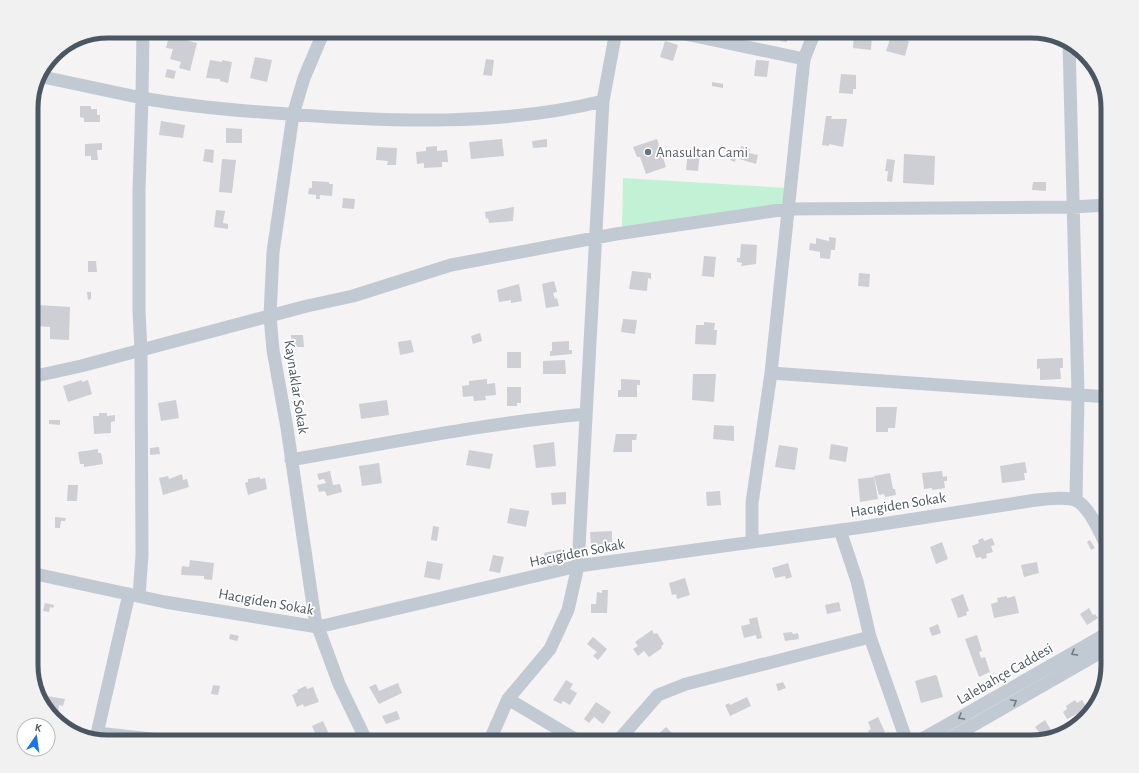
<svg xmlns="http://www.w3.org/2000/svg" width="1139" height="773" viewBox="0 0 1139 773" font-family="'Alegreya Sans',sans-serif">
<rect width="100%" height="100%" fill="#f5f3f3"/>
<!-- green -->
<path fill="#c3f1d5" d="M623,178L788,188L786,203L622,228Z"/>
<!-- building -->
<path fill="#cdcfd5" d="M350,31H372L371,39L364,37L365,32H362L361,36L350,34Z
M741,31H756L755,38L741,36Z
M776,31H795L793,39L787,38V42L780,41L781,37L775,35Z
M854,34L872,36L871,50L853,48Z
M169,36L197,43L190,71L179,68L181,62L170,59L173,49L166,48Z
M891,36L909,41L905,56L886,51Z
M665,41L678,45L673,61L660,57Z
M255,57L272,60L267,82L250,78Z
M486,59L494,60L492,76L483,75Z
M210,60L222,62V60L232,62L228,83L220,81V79L206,78Z
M756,60L769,61L767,77L754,76Z
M167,69L176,71L174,79L165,77Z
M841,74L856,75V89H853V94L839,93Z
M712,82L723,84V88L712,86Z
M80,106H91V109H97V115H100V122H84V118L80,117Z
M826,116H832L831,119H847L843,147L829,144V146L822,145Z
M161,121L185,125L183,138L159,135Z
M226,128L242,129V143H226Z
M502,139L504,156L471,159L469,142Z
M547,139V147L533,148L532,141Z
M657,139L666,167L646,174L640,157H637L633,147Z
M102,143V150H97L98,160H91V156H85V144Z
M437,146V151L447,150L448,162H442V167L424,168V163L417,164L416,152L426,151V147Z
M741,146L750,149L749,153L758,155L756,164L736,158L735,162L730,160L732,151L739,153Z
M377,147L397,148L396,165H387L388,161L376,160Z
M205,149L214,150L213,163L203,161Z
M688,152L700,153L698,171L686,170Z
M904,154L935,156L934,185L903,183Z
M222,159L236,160L232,193L219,192Z
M887,159L895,160L892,182L887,181L888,171H885Z
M312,181L329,182V184H333L332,196L320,195V199H316V195L308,194L309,188H312Z
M1033,182H1046V191L1032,190Z
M343,198L355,199L354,209L342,208Z
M514,207L513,221L489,223L488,218L486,219L485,212Z
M216,210L225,211L223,223L228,224V229L214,227Z
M1100,231H1108V243L1101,244Z
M829,237L836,238L835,250H831L830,259L820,258V252L809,250L810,243L816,244V238L829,241Z
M741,244L757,245L756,264L741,266L742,263L737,262V258H740Z
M704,256L716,257L714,277L702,276Z
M88,261H96L97,272H88Z
M632,271L651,273V279L648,278L647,291L629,289Z
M859,273L870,274L869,287L858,286Z
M554,281L557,292L553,293L555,299L557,298L559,306L546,308L542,284Z
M519,284L522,301L511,303V300L499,302L497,290Z
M87,292H91V299L88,300Z
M38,305L70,307L69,340L50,339V327L36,326Z
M623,319L637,320L635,334L621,332Z
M704,322L715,323L714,330H717L716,345L695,344L696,325H704Z
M1103,323H1108V334L1103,333Z
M480,333L482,341L473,344L471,336Z
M291,335H303L304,347H292Z
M411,340L414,352L400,355L398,342Z
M569,341V350H572V354L550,356V351H552V342Z
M507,352H521V368H507Z
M1063,358V368H1060L1061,379L1040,380V368L1037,369V359Z
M565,360L566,374H543V361Z
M693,374H716L714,402L692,400Z
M487,379V384L495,383L496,395L485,396L486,400L474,401L473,396L463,397L462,386L469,385V381Z
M621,379L640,380V385H637V397H618V390H621Z
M82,380V382L88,380L92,394L68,402L63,386Z
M507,387H521V403H517V406H507Z
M176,400L179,418L161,421L158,403Z
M387,400L389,415L361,419L359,404Z
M876,407H897L895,428H888V432H876Z
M99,413H107V416L115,415V421L111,422V433L94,434L93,416H99Z
M49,420H60V425L49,424Z
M1103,424H1108V445H1103Z
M714,425L734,426V441L713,439Z
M616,434H637L636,440H632V452H613Z
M31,435H36L35,452H31Z
M554,442L556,466L536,468L533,445Z
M831,444L848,447L846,462L829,459Z
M779,445L798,448L795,470L775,467Z
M159,447L160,454L150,455V448Z
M98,449V453H101L103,464L84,467V464H80L78,452Z
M469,450L493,454L490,469L466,465Z
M1025,462L1027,473H1024L1025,480L1002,483L1000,466Z
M379,463L382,483L362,486L359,466Z
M330,471L333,485L340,484L342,492L327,496L325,491L319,492L317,485L326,483L324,479L319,480L317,474Z
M942,471L943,477L947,476V481H944L945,488L932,490V488L924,489L922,473Z
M890,473L893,489H895L896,495L885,497L884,494L879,495L874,476Z
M182,474L183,480L187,479L189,487L163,495L159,478L168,476L169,479Z
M260,477V479L265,478L267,489L248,495L245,483L248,482V479Z
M874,477L878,499L860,502L858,479Z
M68,485H78L77,501H67Z
M720,491L721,505L707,506L706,492Z
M566,492V504L552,505L551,493Z
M510,508L529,511L526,527L507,523Z
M55,517L66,518L65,521H61L60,528H55Z
M433,526L439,527L437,541L431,540Z
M612,531V545L591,546L590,532Z
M983,538L984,541L992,538L995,545L991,546L993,552L986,554L987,558L982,559L981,557L976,558L972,546L979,543L978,540Z
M1090,540L1095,548L1091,550L1087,542Z
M942,542L948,559L936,564L930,547Z
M563,549L564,556H562L563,559L560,560V563L547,566L544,553Z
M493,555L504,557L500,573L489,571Z
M190,560L214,563L212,580L204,579V576L181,575L182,566L189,567Z
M427,561L443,564L440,580L424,577Z
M1037,562L1039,573L1024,577L1021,565Z
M788,563L792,577L786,579L785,576L775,578L772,568Z
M685,578L690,595L677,599L676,594L672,595L669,583Z
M602,590H608L607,613H591V604H596L597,592L602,593Z
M963,594L969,611L966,612L967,615L958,618L951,599Z
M1007,596V598L1015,596L1019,613L994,618L991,604L998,602L997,598Z
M839,602L841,611L827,614L825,605Z
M45,603L54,605L53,608L50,607L49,612L43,611Z
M1089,608L1093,615L1095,614L1098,618L1087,625L1080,614Z
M757,617L762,638L757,639L756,635L744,638L741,626L750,624L749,619Z
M938,624L941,633L932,636L929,628Z
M652,630L654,634L657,633L664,644L661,646L662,648L649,657L644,651L638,656L633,649L638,646L635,642Z
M792,632L793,634L798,633L799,639L785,641L783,633Z
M230,634L239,636L237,641L229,639Z
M977,635L982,651L979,652L981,658L985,657L990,672L979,677L965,639Z
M593,637L607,649L598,660L593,656L597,652L587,644Z
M935,675L937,676L943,697L921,703L915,681Z
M566,680L573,684L570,689L577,693L570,705L563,701L561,704L553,700Z
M783,682L786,688L778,691L776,684Z
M398,683L402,693L379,704L369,687L376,684L379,691Z
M213,685L220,686L218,695L211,694Z
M306,686L307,689L313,687L319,702L304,707L303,704L297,707L292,695L298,692L297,690Z
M41,695L65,699L63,706L59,705L57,718L54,717L41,703Z
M747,697L751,706L730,716L725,705L729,703L730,705Z
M1075,700L1077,703L1082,700L1089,712L1080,716L1079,713L1067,719L1063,712L1067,709L1066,706Z
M596,702L611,712L603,724L594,717L589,723L584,719Z
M397,711L400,719L386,724L382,716Z
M878,717L885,732L878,735L880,739L873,742L868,731L871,729L868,722Z
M1045,720L1051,730L1042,736L1035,727Z
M323,721L332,741L329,742H319L312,726Z
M666,727L675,736L668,742H654L652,740Z
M432,733L436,742H413Z"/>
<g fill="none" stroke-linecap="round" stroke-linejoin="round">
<!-- minor -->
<path stroke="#c1cad2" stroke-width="13" d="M143,31L142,98C191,107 240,111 289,114C390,122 504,126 603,101
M324,31L304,78L293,115L273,252L270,316L273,350L287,428L315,619L339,684L367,742
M671,31L804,59L815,31
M1069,43L1078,394L1076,500
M804,59L771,373L1108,397
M43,77L142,98L139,191V311L141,350L142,555L139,596
M31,377L81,366L307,306L353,296L451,265L616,234L787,209L1072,207L1108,205
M291,460C389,443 487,423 586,414
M840,530L857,581L870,637L907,742
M752,542V503L771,373
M31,573L165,602L318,627L578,566L863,527L1036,500C1046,499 1069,496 1077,501C1090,508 1101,535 1108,549
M508,699L580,742
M97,733L179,742
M96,738L129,594
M489,742L508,699L550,649L568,610L578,566L603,101L616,31
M617,742L658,695L686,684L870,637
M917,742L1108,633
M944,742L1108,648"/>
</g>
<!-- one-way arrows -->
<defs><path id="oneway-chevron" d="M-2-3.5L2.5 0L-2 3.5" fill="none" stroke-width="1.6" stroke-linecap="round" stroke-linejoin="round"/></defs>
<g stroke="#6e7983">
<use href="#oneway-chevron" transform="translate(1074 653) rotate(150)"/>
<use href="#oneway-chevron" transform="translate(1014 702) rotate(-30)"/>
<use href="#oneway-chevron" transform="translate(961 717) rotate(150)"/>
</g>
<!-- markers -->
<circle fill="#6b7280" stroke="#fff" stroke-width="1.5" cx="648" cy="152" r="4"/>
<g text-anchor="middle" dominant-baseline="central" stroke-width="3.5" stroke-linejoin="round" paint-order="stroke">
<!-- worship labels -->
<g font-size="15" fill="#5b616d" stroke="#fff" text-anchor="start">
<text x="656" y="152">Anasultan Cami</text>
</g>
<!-- street labels -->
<g font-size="15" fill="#4a5661" stroke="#fff">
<text transform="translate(296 387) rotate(81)">Kaynaklar Sokak</text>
<text transform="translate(898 505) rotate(-9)">Hacıgiden Sokak</text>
<text transform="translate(577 553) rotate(-11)">Hacıgiden Sokak</text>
<text transform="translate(266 602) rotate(10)">Hacıgiden Sokak</text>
<text transform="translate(1005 674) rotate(-30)">Lalebahçe Caddesi</text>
</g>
</g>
<!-- crop -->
<path d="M0 0H1139V773H0ZM108 38H1031A70 70 0 0 1 1101 108V665A70 70 0 0 1 1031 735H108A70 70 0 0 1 38 665V108A70 70 0 0 1 108 38Z" fill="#f1f1f2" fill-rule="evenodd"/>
<path fill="none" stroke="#4a5661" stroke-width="5" d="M108 38H1031A70 70 0 0 1 1101 108V665A70 70 0 0 1 1031 735H108A70 70 0 0 1 38 665V108A70 70 0 0 1 108 38Z"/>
<!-- north arrow -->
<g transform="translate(36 737) rotate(13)"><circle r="19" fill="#ffffff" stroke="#b7bbc0"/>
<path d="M0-3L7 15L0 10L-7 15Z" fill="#1a73e8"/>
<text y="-6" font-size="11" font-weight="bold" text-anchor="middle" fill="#4a5661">K</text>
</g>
</svg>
